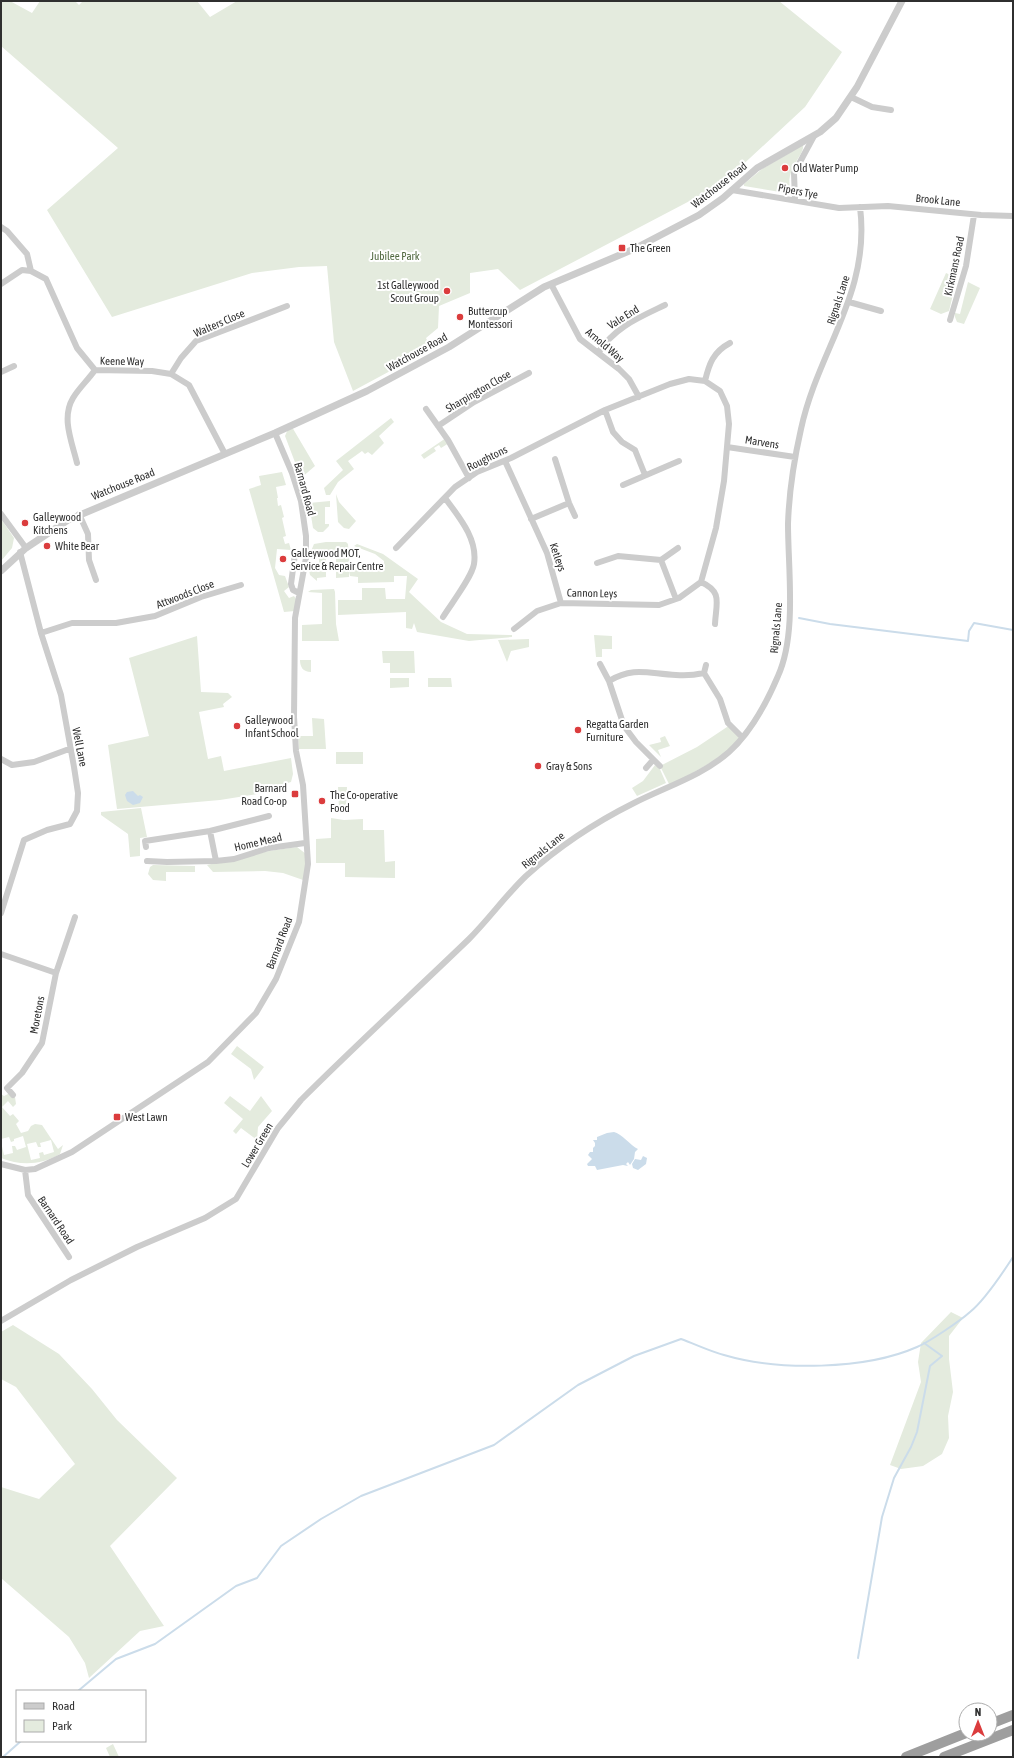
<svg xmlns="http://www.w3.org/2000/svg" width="1014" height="1758" viewBox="0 0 1014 1758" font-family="'Asap Condensed',sans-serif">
<rect width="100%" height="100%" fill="#fff"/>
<!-- green -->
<path fill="#e4ebde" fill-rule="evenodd" d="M1,1H10L32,13L40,1H75L79,5L83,1H197L210,17L237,1H779L842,52L805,107L722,184L520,290L498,269L470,273V293L439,306L438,328L426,338L431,349L353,391L334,342L327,266L299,267L252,273L112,317L47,210L118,148L1,46Z
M803,145C805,155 786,167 790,188L786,193L744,186V184L762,169Z
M946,273L957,278L949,311L941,314L930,309Z
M968,282L980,288L964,324L957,322L955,317V313L960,314Z
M391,418L394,422L379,436L384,443L372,455L368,452L365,454L362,451L348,461L354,469L338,482L330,495H326L324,488L343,470L336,461Z
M292,427L315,466L301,478L285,436L288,429Z
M446,438L449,443L441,448L439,445L434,448L436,451L424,459L421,455Z
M282,472L286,485L276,487L278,498H277L278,506L281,505L284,517L282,518L286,536L283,537L285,544L289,543L291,550L277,549L275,568L279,575L285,576L289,587L284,591L289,598L294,596L296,599L295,611L284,612L249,489L261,485L259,476Z
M336,494L339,502L356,521L349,529L344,528L338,522Z
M330,501V507H325V524H329V526L323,532H318L313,528L309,503Z
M1,519L14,538L12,548L1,561Z
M326,542H346L348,544L350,569L351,564H358V566L377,569V571H384V561L375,554L354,546L357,544L383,554L418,579L409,592L441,622L467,634L512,635V637L469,641L417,632L414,623L412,629L406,628V612L338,615V600H362V588H385L386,599H405L407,576H394V582L358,583V577L350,576L349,571V577L336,578V559L345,558V551H326V566H319V551H311L314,544Z
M309,570L326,572V577L317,578V581L310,575Z
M334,589L335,592L336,624L339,641H302V625L322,624V593L308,592L311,590Z
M594,635L612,636V649H602V657H596Z
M197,636L201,692L228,693L232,697L223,704L224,707L199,712L208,759L221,756L224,771L291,758L293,774L291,782L262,790L257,794L220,800L117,809L108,745L149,736L129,658Z
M529,639V647L511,651L507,662L498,640Z
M382,651H414L415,673H390V663H383Z
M300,660H311V672C303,672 300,667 300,660Z
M390,678H409V687L390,688Z
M428,678H451L452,687H428Z
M312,718L324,719L326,749H299L298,736H313Z
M730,725L742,737L729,752L670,786L660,766L697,747Z
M665,736L670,746L658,750L661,757L649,745L661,742L660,738Z
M336,752H363V764H336Z
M655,765L659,767L666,783L637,796L632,788L643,781Z
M338,787H347L346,809H339Z
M141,808L147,837L140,838V856L130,857L128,834L101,815V812Z
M331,818L344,820L363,819V830H384L385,862L395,861V878L345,877V863H316V839L331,838Z
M297,847L306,854V881L283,873L265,871L213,872L207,865L269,851Z
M153,865L195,866V872H166V881L153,880L148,874L150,867Z
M237,1046L264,1067L254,1080L251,1069L231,1054Z
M10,1093L15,1097L16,1104L13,1107L8,1101L2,1107L10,1116L13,1114L19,1121L16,1124L21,1133L28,1131L31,1126L35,1124L42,1125L58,1149L63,1145L60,1154C41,1165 21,1166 1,1158V1142L4,1155L13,1153L12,1146H15L17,1150L26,1147L23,1136L14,1139V1141L11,1142L9,1137L1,1139V1094L4,1096ZM51,1140L54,1152L44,1155L43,1152L39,1153L40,1158L31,1160L27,1144L36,1142L38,1147H41L40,1143Z
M230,1096L250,1111L261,1096L272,1111L258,1127L257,1140L241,1128L236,1134L233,1131L243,1119L224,1103Z
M951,1312L963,1318L949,1336V1359L953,1392L948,1416L949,1438L942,1454L923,1466L901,1469L890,1465L921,1382L918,1362L921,1343Z
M13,1325L59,1354L92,1389L117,1420L177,1478L110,1546L164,1626L140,1631L89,1678L85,1663L69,1637L1,1578V1487L39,1499L75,1464L16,1387L1,1379V1332Z
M113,1744L119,1757H110L106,1748Z"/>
<!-- water -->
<path fill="#cbdcea" d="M133,791L138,796L140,795L143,797L140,803L133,805L127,801L125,795L127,792Z
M614,1132C621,1133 631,1146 638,1149L635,1152L634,1159L630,1165L628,1162L626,1164L628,1166L623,1165L597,1170L595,1166H588L587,1164L592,1159L588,1155L590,1152H593V1148L595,1146V1143L593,1140H597V1137L607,1133Z
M643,1156L647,1158L646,1164L638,1170L633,1168L632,1164L635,1159L641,1160Z"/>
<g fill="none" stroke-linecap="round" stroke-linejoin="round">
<!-- stream -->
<path stroke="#cbdcea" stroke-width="2" d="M799,618L830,624L968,641L969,631L974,623L1013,630
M858,1658L882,1517L894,1478L911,1447L917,1432L930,1366L942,1356L924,1343
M78,1691L116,1659L155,1644L236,1586L257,1578L281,1546L321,1519L361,1496L494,1445L578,1385L634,1356L681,1339C695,1344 709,1351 724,1355C778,1371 865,1370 917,1347C929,1342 960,1321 970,1312C985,1300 1002,1274 1013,1257
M3,1757L21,1741"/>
<!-- minor -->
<path stroke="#ccc" stroke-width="6" d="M851,97L872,107L891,110
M732,190L839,208L888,206L981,215L1013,216
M795,200L794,173L814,136
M1,227L7,231L27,254L31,271L46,279L77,348L95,370L152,371L171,374L189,385L225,454
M1,284L22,270L31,271
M551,284L580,339L619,369L629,379L639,397
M849,302L881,311
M950,320L966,266L974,215
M598,353C615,327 638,318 665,305
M1,372L14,366
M171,374L181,358L196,341L287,306
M705,381C709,364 713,352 730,343
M426,409L448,440L469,478
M605,410L613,432L622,442L635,450L645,475
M438,426L474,402L529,373
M727,447L795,457
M555,459L569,503L575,516
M505,461L547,553L561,603
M77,463C72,442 61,418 73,398C79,388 88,380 95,370
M623,485L679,461
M1,514L26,548
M79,514L88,534L89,560L96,580
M531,519L569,503
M396,548L455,487L477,472L511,458L605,410L670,384L689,379L705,381L720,391L727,406L729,424L724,481L716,528L701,582L679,598L659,605L561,603L537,611L514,629
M661,560L676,599
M597,563L618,556L661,560L678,548
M701,582C723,592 716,603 715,624
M299,593L293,590L291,584L295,554L306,553
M443,617C451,604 472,577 474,564C478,539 459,517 445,498
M41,633L72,623H116L155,616L201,597L241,585
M600,664L609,681
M704,673L706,665
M1,759L12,765L34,762L69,749
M660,766L636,742L624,726L609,681C634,666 649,674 676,675C686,676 695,675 704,673L720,699L728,723L742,737
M646,768L653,760
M210,831L216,861
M146,847L145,841L210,831L269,816
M147,861L167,862L216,861L234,859L269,848L305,843
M1,913L24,840L47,830L70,824L77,811L78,793L74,767L61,695L41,633L20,552
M1,954L56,973
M13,1095L7,1088L22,1073L42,1043L56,973L75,917
M1,1164L25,1170L35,1169L72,1152L208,1062L256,1013L276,979L299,922L308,864L303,785L296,751L294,717L295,618L306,558V536L301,501L292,473L275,433
M25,1170L28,1195L69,1257
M1,1321L71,1280L137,1247L205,1218L236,1199L278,1128L301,1100C356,1045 413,993 469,939C489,919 506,895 526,876C558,847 596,822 634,803C665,787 702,776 729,752C750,733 767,702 778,676C797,634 788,570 788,524C789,492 794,460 801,429C818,350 871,293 860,207"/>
<!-- tertiary -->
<path stroke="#ccc" stroke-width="7" d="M1,571L26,548L68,520L275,433L367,391L449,347L544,287L634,249L699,215L723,198L757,168L820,132L836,118L857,87L902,1"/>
<!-- trunk -->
<path stroke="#9e9e9e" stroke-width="10" d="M990,1724L1013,1715
M906,1757L966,1733
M944,1757L1013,1730"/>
</g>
<!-- markers -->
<g fill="#db3c3d" stroke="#fff" stroke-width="1.5">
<circle cx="785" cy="168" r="4"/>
<rect x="618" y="244" width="8" height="8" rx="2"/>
<circle cx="447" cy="291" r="4"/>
<circle cx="460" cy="317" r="4"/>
<circle cx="25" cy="523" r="4"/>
<circle cx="47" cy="546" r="4"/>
<circle cx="283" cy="559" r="4"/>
<circle cx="237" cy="726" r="4"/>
<circle cx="578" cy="730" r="4"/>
<circle cx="538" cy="766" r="4"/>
<rect x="291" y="790" width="8" height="8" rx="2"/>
<circle cx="322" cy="801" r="4"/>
<rect x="113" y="1113" width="8" height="8" rx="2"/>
</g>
<g text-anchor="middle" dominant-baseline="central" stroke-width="4" stroke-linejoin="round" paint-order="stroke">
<!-- poi labels -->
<g font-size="11" fill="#2f2f2f" stroke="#fff" text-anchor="start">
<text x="793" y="168">Old Water Pump</text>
<text x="630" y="248">The Green</text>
<text x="439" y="285" text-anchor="end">1st Galleywood<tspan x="439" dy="13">Scout Group</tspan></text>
<text x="468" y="311">Buttercup<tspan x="468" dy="13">Montessori</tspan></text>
<text x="33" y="517">Galleywood<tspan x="33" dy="13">Kitchens</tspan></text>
<text x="55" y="546">White Bear</text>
<text x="291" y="553">Galleywood MOT,<tspan x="291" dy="13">Service &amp; Repair Centre</tspan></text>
<text x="245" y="720">Galleywood<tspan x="245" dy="13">Infant School</tspan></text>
<text x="586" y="724">Regatta Garden<tspan x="586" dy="13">Furniture</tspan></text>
<text x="546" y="766">Gray &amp; Sons</text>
<text x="287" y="788" text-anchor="end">Barnard<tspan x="287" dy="13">Road Co-op</tspan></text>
<text x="330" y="795">The Co-operative<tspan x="330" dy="13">Food</tspan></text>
<text x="125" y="1117">West Lawn</text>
</g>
<!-- street labels -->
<g font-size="11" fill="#2f2f2f" stroke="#fff">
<text transform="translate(719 185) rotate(-38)">Watchouse Road</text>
<text transform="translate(798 191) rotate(11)">Pipers Tye</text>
<text transform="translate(938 200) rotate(6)">Brook Lane</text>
<text transform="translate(954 266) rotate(-78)">Kirkmans Road</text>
<text transform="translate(838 300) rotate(-72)">Rignals Lane</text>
<text transform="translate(623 317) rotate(-32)">Vale End</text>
<text transform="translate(219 323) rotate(-23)">Walters Close</text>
<text transform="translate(605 345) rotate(40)">Arnold Way</text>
<text transform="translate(417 352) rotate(-29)">Watchouse Road</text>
<text transform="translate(122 361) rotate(1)">Keene Way</text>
<text transform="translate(478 391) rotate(-30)">Sharpington Close</text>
<text transform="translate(762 442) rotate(9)">Marvens</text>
<text transform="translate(487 458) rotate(-26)">Roughtons</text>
<text transform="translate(123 484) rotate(-22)">Watchouse Road</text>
<text transform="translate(305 489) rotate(75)">Barnard Road</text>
<text transform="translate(558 557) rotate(71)">Ketleys</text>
<text transform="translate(592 593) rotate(1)">Cannon Leys</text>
<text transform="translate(185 594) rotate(-21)">Attwoods Close</text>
<text transform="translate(776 628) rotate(-85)">Rignals Lane</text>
<text transform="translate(80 747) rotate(79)">Well Lane</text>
<text transform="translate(258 842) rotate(-13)">Home Mead</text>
<text transform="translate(543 850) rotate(-39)">Rignals Lane</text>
<text transform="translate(279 943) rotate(-69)">Barnard Road</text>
<text transform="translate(37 1015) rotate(-79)">Moretons</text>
<text transform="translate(257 1145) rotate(-59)">Lower Green</text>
<text transform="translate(56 1220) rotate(56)">Barnard Road</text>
</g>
<!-- park labels -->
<g font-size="11" fill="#50683f" stroke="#fff">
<text x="395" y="256">Jubilee Park</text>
</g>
</g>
<!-- border -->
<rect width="1014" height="1758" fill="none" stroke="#2f2f2f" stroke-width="4"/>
<!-- legend -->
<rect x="16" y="1690" width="130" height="52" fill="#ffffff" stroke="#acacac"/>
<rect x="24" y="1703" width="20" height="6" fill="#cccccc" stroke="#acacac"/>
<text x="52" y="1710" font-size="12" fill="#2f2f2f">Road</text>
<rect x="24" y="1720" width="20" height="12" fill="#e4ebde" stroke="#acacac"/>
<text x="52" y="1730" font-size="12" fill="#2f2f2f">Park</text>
<!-- north arrow -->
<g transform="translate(978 1722)"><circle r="19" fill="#ffffff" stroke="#acacac"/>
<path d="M0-3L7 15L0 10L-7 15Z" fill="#db3c3d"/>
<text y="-6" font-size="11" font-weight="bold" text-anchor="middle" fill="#2f2f2f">N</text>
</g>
</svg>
